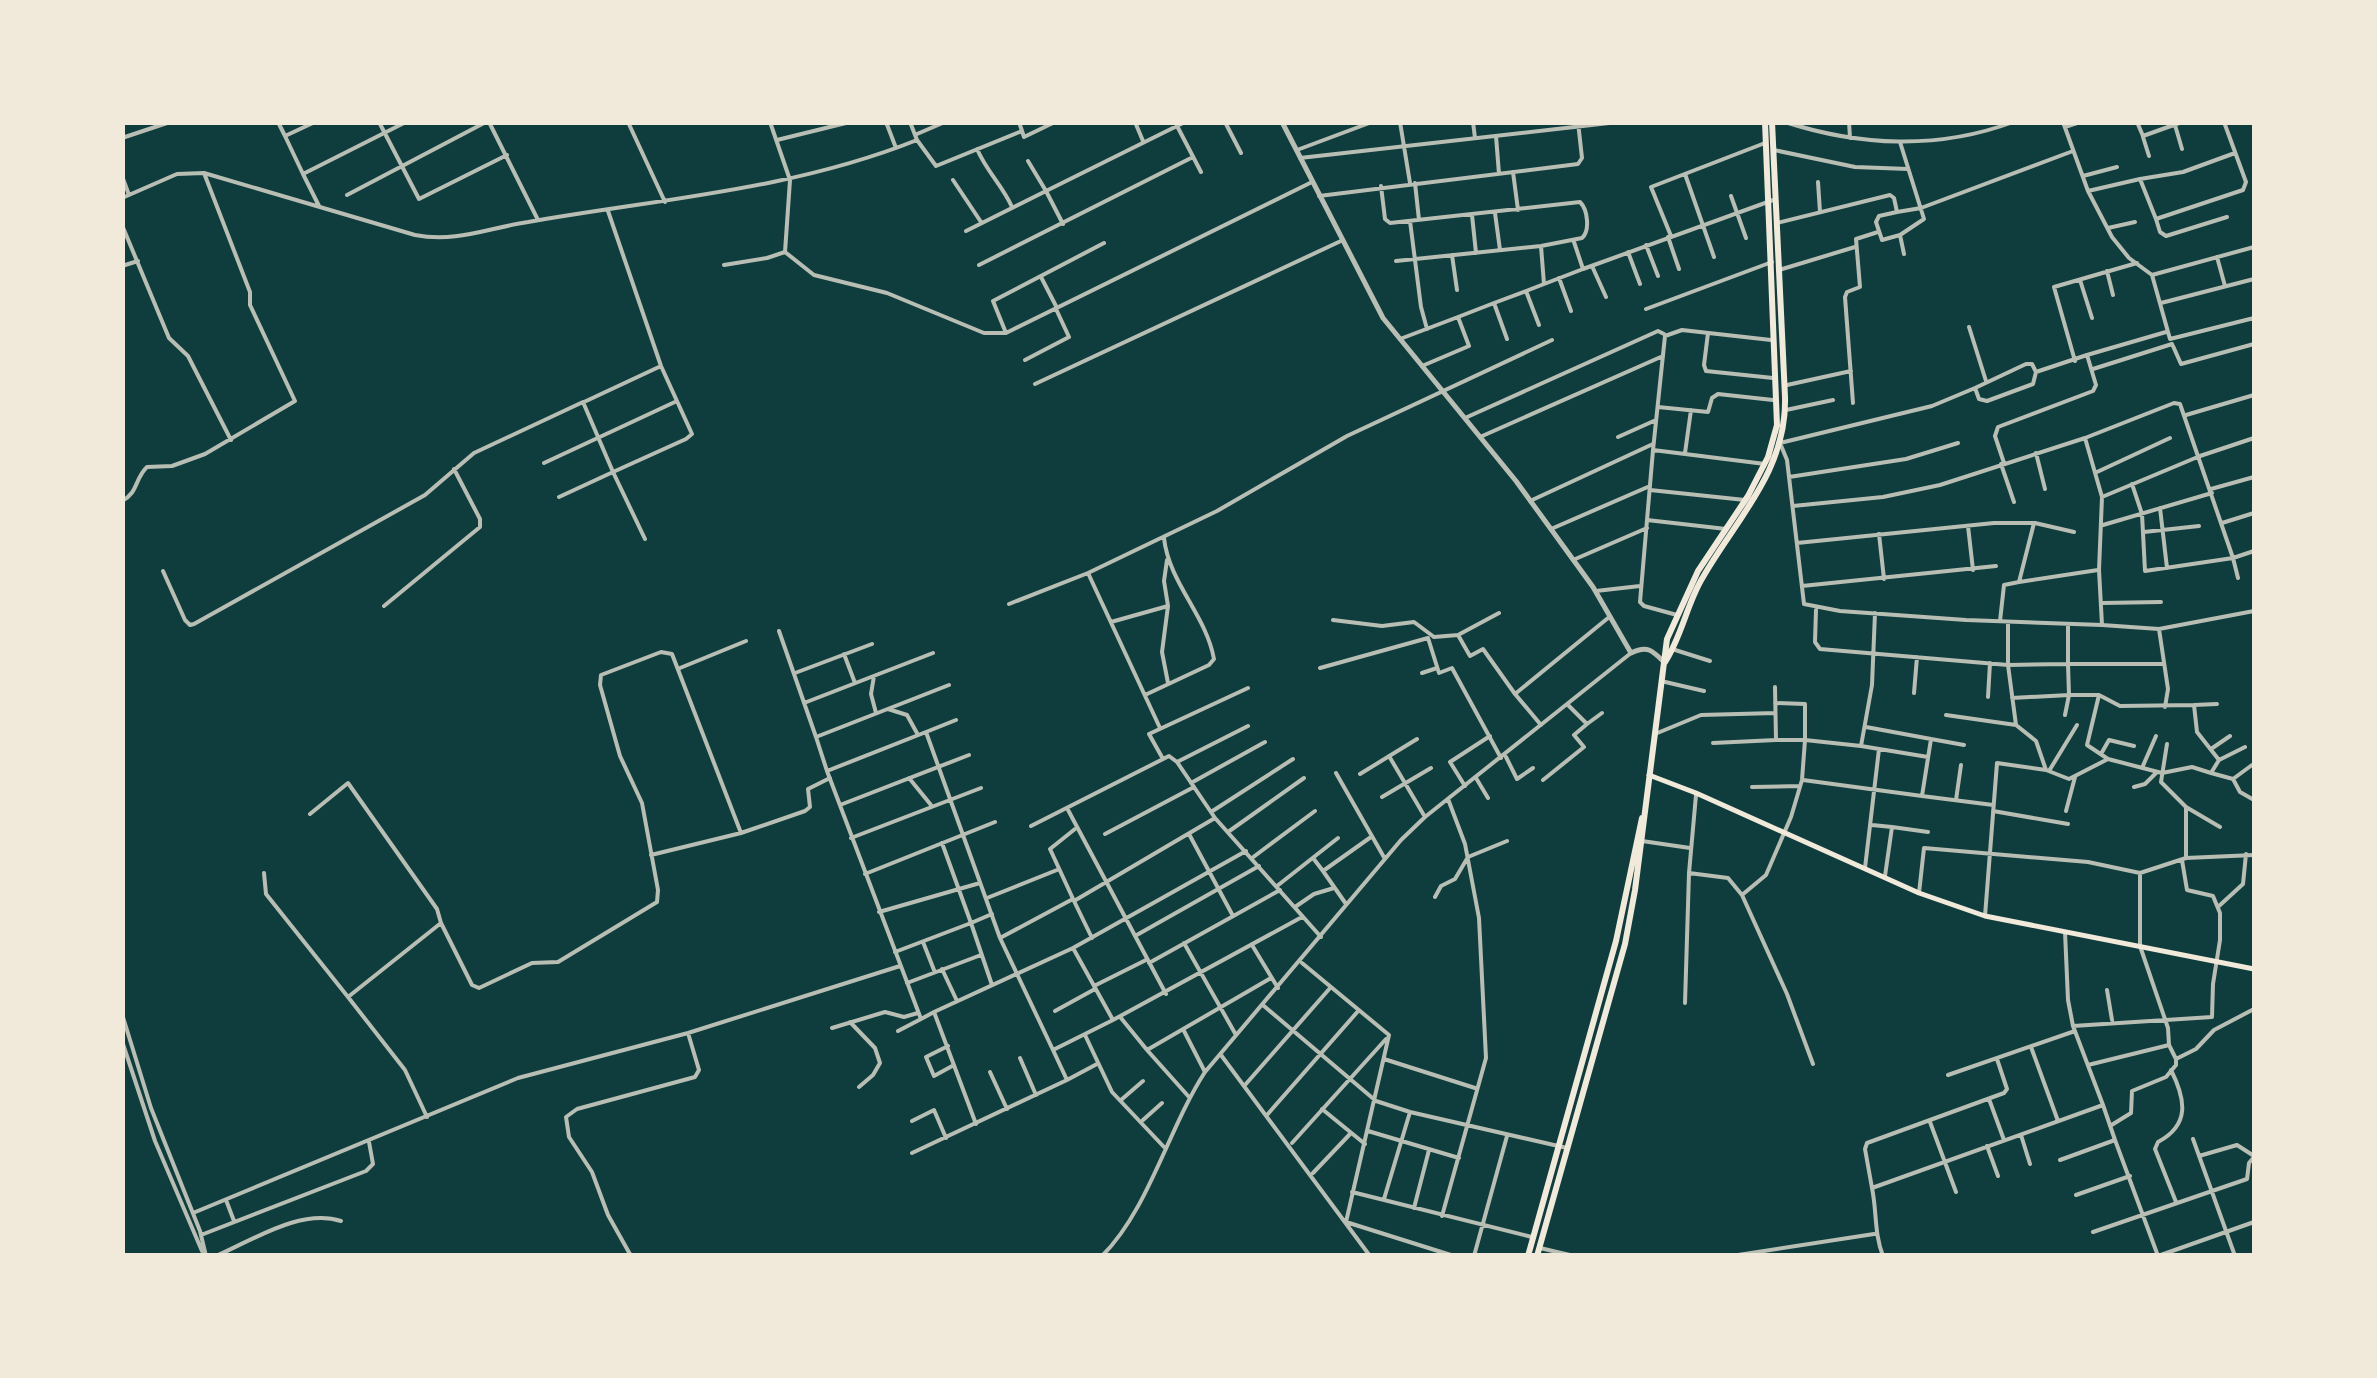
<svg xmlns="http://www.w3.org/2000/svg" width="2377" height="1378" viewBox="0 0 2377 1378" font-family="Overpass,sans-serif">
<rect width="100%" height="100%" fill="#0f3d3e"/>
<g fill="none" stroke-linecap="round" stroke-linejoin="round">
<!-- minor -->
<path stroke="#b8beb3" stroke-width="4" d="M278,122L285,136
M315,122L285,136L303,174L406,122
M379,122L419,199L507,155
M489,122L538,220
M628,122L665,202
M886,122L896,148
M1019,122L1024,137L1055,122
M1135,122L1143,141
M1175,122L1201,172
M1225,122L1241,153
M1400,122L1410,183
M1473,122L1475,138
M1785,122C1859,146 1938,150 2013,122
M1849,122L1850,138
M2063,122L2088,191L2112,237L2129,258L2152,275L2170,339L2254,318V321
M2137,122L2143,136L2182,122
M2175,125L2182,149
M2065,127L2080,122
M917,134L945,122
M1496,136L1499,174
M2143,137L2149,156
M122,138L170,122
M777,140L850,122
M917,140L936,166L1022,131
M1900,142L1924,219L1900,235L1904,254
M977,149C987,172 1002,185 1012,207
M1297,150L1372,122
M1774,150L1855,167L1908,169
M1300,158L1618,122
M1028,161L1046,191L1185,122
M1513,172L1518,210
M303,174L319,206
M1685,174L1714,257
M122,176L129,195
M2083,176L2117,167
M2140,179L2183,172L2235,153
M953,180L981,222
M1818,182L1820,212
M1415,183L1419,220
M1381,186L1385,219L1390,223L1580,202C1588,210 1590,231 1582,238L1541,246L1396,261
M2088,191L2140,179L2156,219L2243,190L2246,182L2224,122
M347,195L486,122
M1319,196L1578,164L1582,158L1578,122
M1731,196L1746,238
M122,198L177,174L204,173L415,235C456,243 488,228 528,222C659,199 792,190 917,140L910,122
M1897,212L1879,216L1876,222L1882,240L1900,235
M1495,213L1500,250
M1472,215L1476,253
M2156,219L2160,232L2166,236L2227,217
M1410,221L1421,307L1427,329
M1777,223L1890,195L1894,198L1897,212L1921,208L2073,151
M122,225L169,338L188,356L231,440
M2108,228L2135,222
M966,231L1046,191L1063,224
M1671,236L1651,187L1765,143
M1668,237L1679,269
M1104,243L993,301L1006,333L1312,182
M1646,245L1658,276
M1541,246L1544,284
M785,252L814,275L887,293L984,333H1006
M1628,252L1640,284
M1452,255L1457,290
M2217,257L2225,286
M724,265L767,258L785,252L790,180L770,122
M979,265L1193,157
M122,266L138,261
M1592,266L1606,297
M1583,269L1776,199
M1779,270L1855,247
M2107,271L2113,295
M2152,275L2254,247
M1041,277L1057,308
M1559,278L1571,311
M2080,280L2092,318
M1526,291L1583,269L1574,242
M1494,303L1526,291L1539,325
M2161,303L2254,279
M1646,309L1772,262
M1458,317L1494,303L1507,339
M1969,327L1986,381
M1708,333L1704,365L1706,371L1773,378
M1400,339L1458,317L1469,346L1422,366
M2173,346L2181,364L2254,344
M1025,360L1069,337L1056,309
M2075,361L2054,287L2137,263
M2093,369L2172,344
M1035,384L1343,240
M1787,385L1851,371
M1975,388L2026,364H2032L2035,370
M584,402L661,366
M1853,403L1845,297L1847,292L1860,287L1856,239L1878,232
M1658,407L1708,412L1712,398L1718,394L1773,400
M1786,410L1833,400
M2186,415L2254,395
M1465,418L1658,331L1664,334
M1480,437L1663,356
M1618,437L1656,420
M2085,438L2174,403L2180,404L2233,558L2254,551
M1780,443L1787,460L1804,604L1840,611L1966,620L2102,625L2099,570L2102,497L2085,438L1940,485L1883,497L1793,506
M1780,443L1932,406L1975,388L1979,399L1987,401L2033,384L2036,372L2087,355
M1653,450L1640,602L1644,606L1677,615
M1685,453L1691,410
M2036,453L2045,489
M544,463L677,401
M2004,463L1995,436L1998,427L2093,391L2096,385L2087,355L2166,332
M1765,464L1653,450L1665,336L1682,330L1771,340
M2001,464L2014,502
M2097,472L2170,438
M1789,477L1906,459L1958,443
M2132,484L2142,514L2145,571L2233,558L2238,578
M2211,489L2254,477
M1650,490L1745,500
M559,497L613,472L645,539
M2102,497L2200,456L2254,438
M122,501C138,493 135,478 147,467L172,466L205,454L295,401L250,305V292L204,173
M1530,501L1653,444
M2160,508L2167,568
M1647,520L1726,529
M2035,523L2074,532
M2222,523L2254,513
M2103,525L2212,493
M1968,526L1973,570
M1551,529L1650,486
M2144,532L2199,526
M1879,534L1884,579
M1797,543L1994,523H2034L2019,582L2004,585L2000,621
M1167,560L1164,581L1168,606L1162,652L1168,683
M1573,560L1647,528
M163,571L185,620L190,625L194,624L425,495L474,453L583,402L613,472L686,439L692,434L661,366L608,211
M2019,582L2098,570
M1802,586L1996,566
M1596,591L1640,586
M2102,603L2161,602
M1009,604L1088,573
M384,606L480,527V519L454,469
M1816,610L1815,642L1820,649L2008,665L2068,664V624
M1333,620L1382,626L1414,622L1434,637
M1111,622L1168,606
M2008,622V665L2016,725L2036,741L2046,770
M2102,625L2159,629L2254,611
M2159,629L2168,689L2165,707
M779,631L816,737
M1458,635L1470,656L1483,649L1515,694L1608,618
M1434,637L1458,635L1499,613
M1672,649L1710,661
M844,654L855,683
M680,668L746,641
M1320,668L1428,638L1439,673L1452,668L1501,758
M795,673L872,644
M1422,673L1437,668
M874,676L871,694L876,713
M1661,681L1704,691
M1775,687L1776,740H1805V704L1775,703
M1914,693L1917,657
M1515,694L1541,725
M1145,695L1209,665L1214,659C1206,615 1169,583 1164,538
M1988,697L1990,663
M2012,698L2069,695L2068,664H2164
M804,703L933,653
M2194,705L2217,704
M888,709L907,715L918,735
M1946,715L2016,725
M2065,715L2069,695H2099L2087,745L2108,759
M1587,724L1602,713
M1248,726L1177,762L1215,818L1321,937
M1866,727L1931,739L1922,796L1993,805
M1160,728L1088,573L1217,511L1347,436L1552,340
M926,732L956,720
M1655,734L1701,715L1775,713
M1931,739L1964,745
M1713,743L1776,740
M1861,746L1928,757
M2211,749L2230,736
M2101,754L2109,740L2134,746
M1389,756L1425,817
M1506,757L1517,779L1533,768
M1163,759L1149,734L1248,688
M2219,760L2245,747
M2142,768L2156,736
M827,771L816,737L949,685
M2049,771L2077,725
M1336,773L1385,859
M2211,773L2233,779L2240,792L2254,800
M1360,774L1417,739
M909,778L931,805
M1476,778L1488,798
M2233,779L2252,765
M1543,780L1584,747L1574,735L1587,724L1568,705
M1803,780L1922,796
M1191,783L1265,742
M1465,786L1450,762L1490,736
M1752,787L1800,786
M2134,787L2145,784L2157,772
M1696,795L1689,873L1728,878L1742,895
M1382,797L1431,768
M1956,800L1961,765
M840,805L969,755
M2186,807L2220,827
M1067,808L1166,994
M1993,811L2068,824
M2066,811L2075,777
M1211,812L1293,759
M310,814L348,783L437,909L441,923
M1872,825L1892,827L1885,876
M1031,826L1169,756L1177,762
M1892,827L1928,832
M1228,832L1304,778
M1105,834L1194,787
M1189,834L1233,916
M851,838L981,788
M1642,841L1690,848
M651,855L741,833L805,811L810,807L808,789L830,778
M1252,858L1315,811
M1313,858L1323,871L1371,837
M2186,858L2254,855
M1865,868L1879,749
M1323,871L1346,904
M264,873L266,894L348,997
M2140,873L2186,858V807L2161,782L2167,744
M865,874L995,822
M1277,886L1338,838
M1919,893L1924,848L2088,862L2140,873V946L2168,1028L2169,1045L2176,1059L2196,1049L2214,1030L2254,1009
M1435,897L1441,886L1455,879L1468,857L1507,841
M987,898L1057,870
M1074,901L1050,849L1075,829
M2219,906L2243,884L2246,854
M1295,907L1314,894L1334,888
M879,912L980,883
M1985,916L1997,763L2046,770L2069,779L2108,759L2162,773L2192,767L2211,773L2219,760L2197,732L2194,705L2120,706L2099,695
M1135,936L1259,866
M1000,938L1071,900
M1092,938L1074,901L1215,818
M923,942L934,970
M1184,943L1236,1035
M1252,945L1278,988
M895,952L971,923L942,843
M1149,963L1280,890
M1302,963L1389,1035L1346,1222
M942,969L957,1001
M907,983L981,955
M992,985L971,923L992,914
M1094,986L1146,960
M2107,990L2112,1020
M1685,1003L1689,873
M1264,1006L1376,1101L1410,1112L1567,1148
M1055,1011L1095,989
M934,1012L921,1019L827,771L926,732L1000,938L1053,1050
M122,1014L151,1108L200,1231L206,1256
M1121,1018L1147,1050L1271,978
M1113,1020L1302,917
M850,1022L875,1048L880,1063L873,1075L859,1087
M2073,1026L2212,1017L2213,984L2220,940V913L2213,896L2187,890L2182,860
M832,1028L885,1012L904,1017L918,1013
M1183,1029L1205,1072
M898,1031L921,1019
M1085,1035L1112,1092L1164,1147
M122,1041L155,1141L202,1251
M948,1046L926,1057L934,1076L954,1065
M2031,1047L2058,1121
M1147,1050L1189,1097
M1221,1055L1370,1256
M1020,1058L1036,1095
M1384,1059L1475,1088
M1813,1064L1787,994L1742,895L1766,875L1791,817L1802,780L1805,740L1861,746L1872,685L1875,613
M2088,1065L2169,1045
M2171,1070C2186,1100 2190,1125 2158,1142L2155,1149L2176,1202
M990,1072L1007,1109
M1948,1075L2075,1031
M1067,1080L1097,1064
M1245,1085L1331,987
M1989,1099L2004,1140
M1121,1100L1143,1081
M1322,1109L1365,1144
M1267,1115L1359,1010
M427,1117L405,1070L348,997L441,923L472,985L479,988L532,963L558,962L657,902L658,890L642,803L620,756L600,685L601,675L661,652L672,654L741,833
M1143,1120L1162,1103
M912,1121L934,1110L946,1138
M1930,1122L1956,1192
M976,1124L934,1012L1073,948
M2110,1126L2131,1113L2132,1091L2166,1077L2176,1065V1060
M1368,1131L1459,1158
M2021,1135L2030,1164
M2193,1139L2235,1256
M2115,1140L2158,1256L2254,1222
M1292,1143L1386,1039
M1987,1146L1998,1176
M912,1153L1067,1080L1053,1050L1113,1020L1073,948L1246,851
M2199,1156L2237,1145L2254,1156
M2060,1160L2115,1140L2103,1105
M1313,1173L1351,1133
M1872,1188L1865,1149L1867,1143L2004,1093L2007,1089L1997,1059
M1352,1192L1532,1237
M2076,1195L2130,1176
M1384,1199L1410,1112
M226,1200L234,1221
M1414,1208L1429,1150
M193,1213L518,1078L688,1033L900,966
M1442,1216L1486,1058L1479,918L1465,844L1448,799
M1346,1222L1454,1256
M2093,1232L2247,1179L2249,1163L2254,1157
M201,1235L366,1171L373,1164L369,1142
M1540,1248L1574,1256
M1738,1255L1874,1234
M216,1256C253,1240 301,1208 341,1221
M631,1256L608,1215L592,1172L569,1137L566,1117L577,1109L695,1077L699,1070L688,1033
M1102,1256C1149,1209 1168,1129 1205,1072L1401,840L1425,817L1631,653
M1474,1256L1507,1136
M1883,1256C1874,1233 1877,1212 1872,1188L2103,1105L2073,1026L2068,1000L2065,932"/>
<!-- tertiary -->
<path stroke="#b8beb3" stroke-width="5" d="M1282,122L1383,318L1516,481L1593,587L1631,653C1647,645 1652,650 1664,662"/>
<!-- secondary -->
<path stroke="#f1e9da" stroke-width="5" d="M1649,775L1696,793L1919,893L1985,916L2254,969"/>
<!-- primary -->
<path stroke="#f1e9da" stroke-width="6" d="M1665,662C1682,636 1687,603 1703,577C1737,518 1787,470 1785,397L1772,122
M1528,1256L1616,941L1642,818
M1537,1256L1625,944L1635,890L1667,639L1698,571L1748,496L1768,457L1777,425L1765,122"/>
</g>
<!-- border -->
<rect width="2377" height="1378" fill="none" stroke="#f1e9da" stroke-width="250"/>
</svg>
